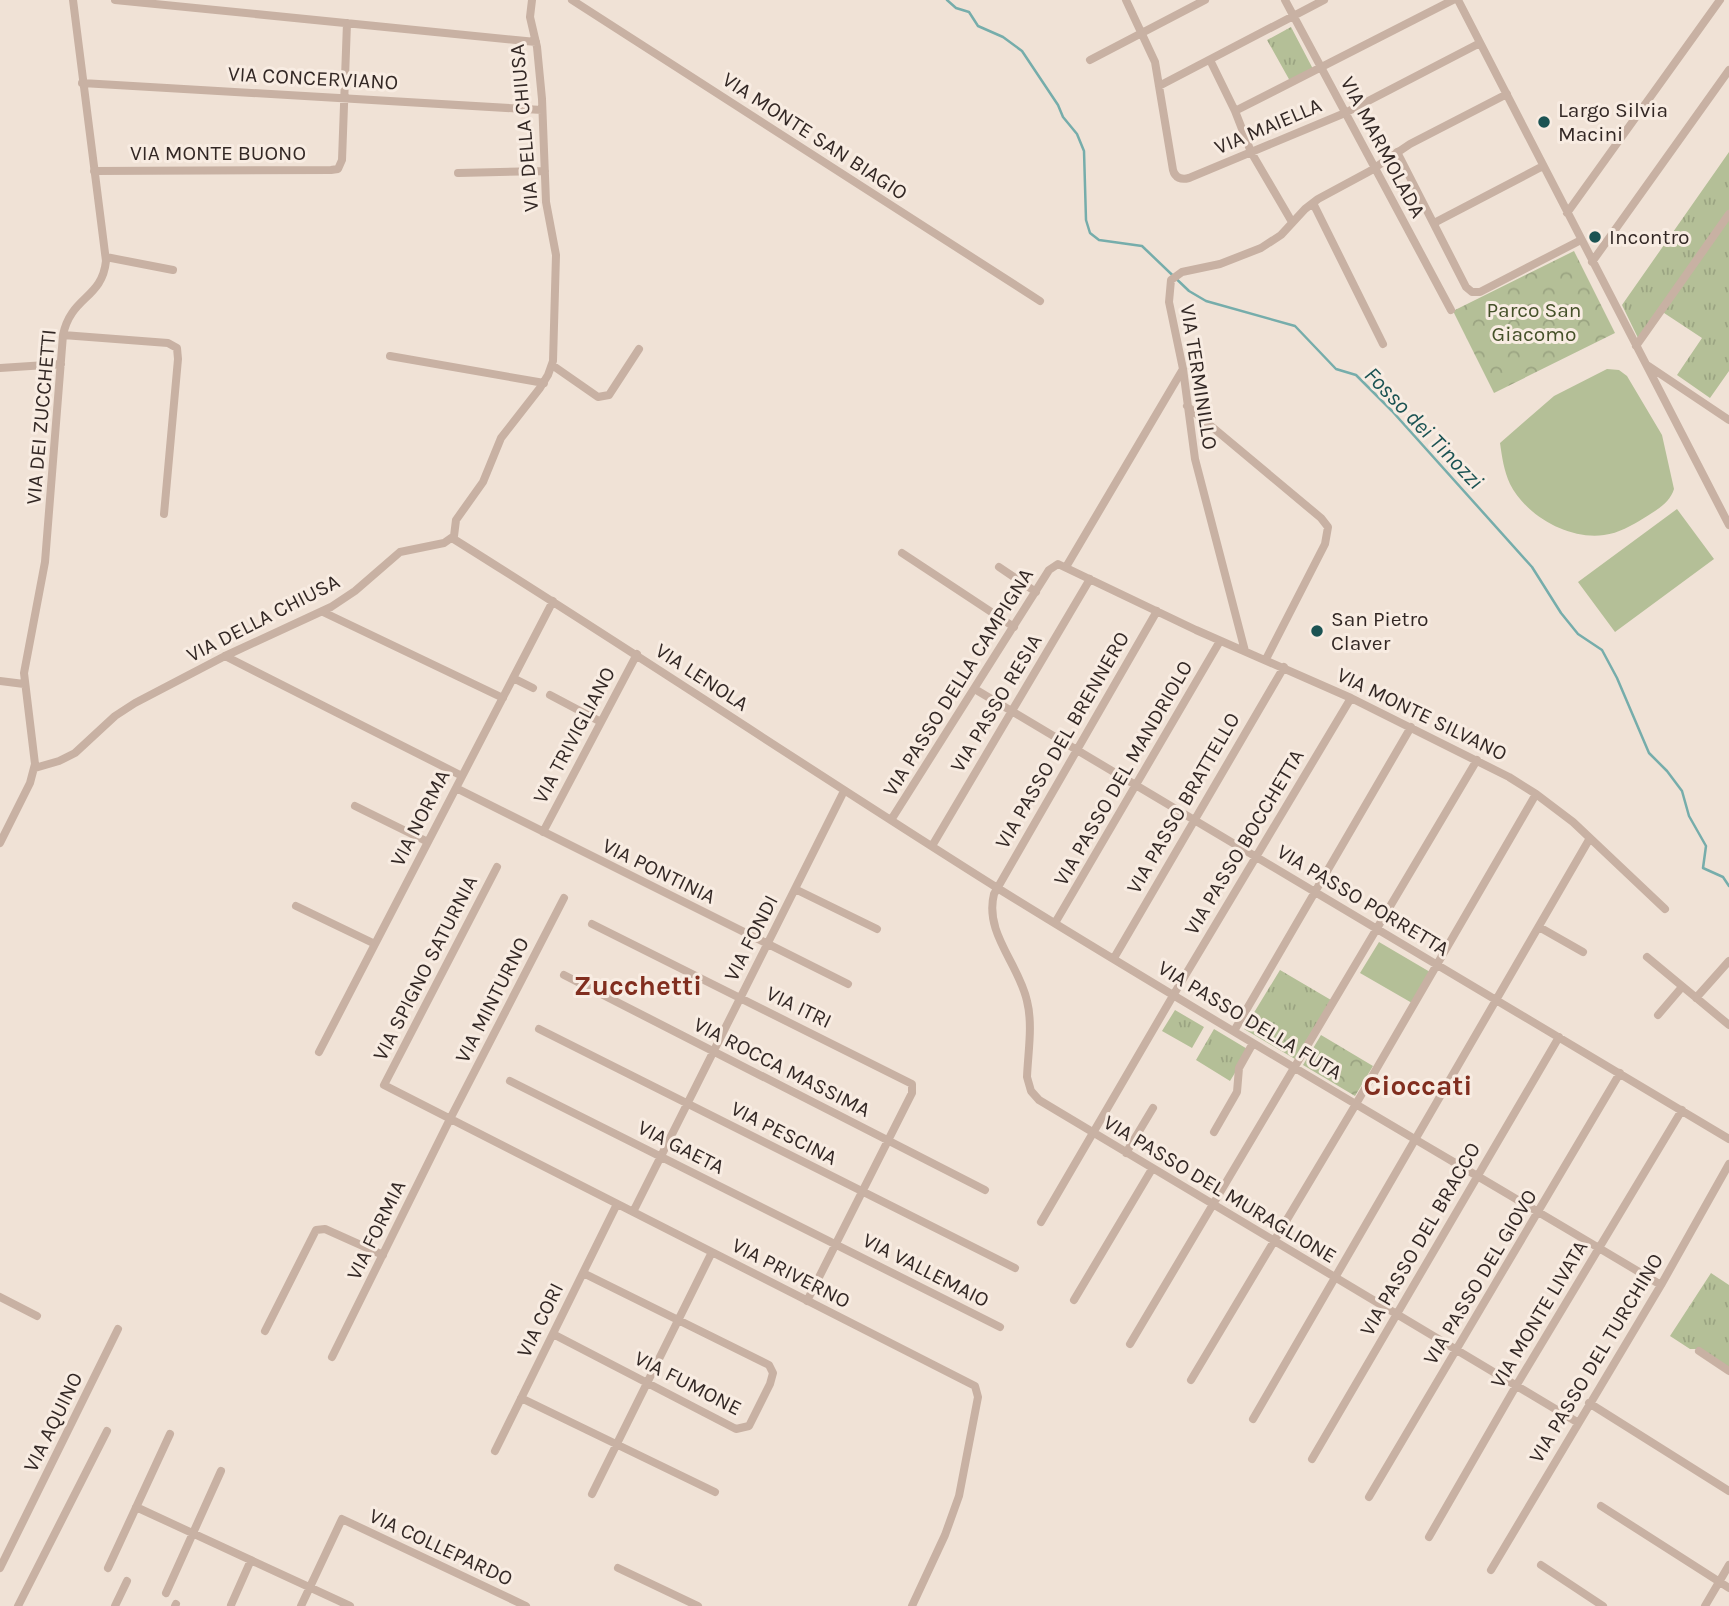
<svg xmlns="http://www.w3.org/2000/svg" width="1729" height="1606" viewBox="0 0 1729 1606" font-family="Karla,sans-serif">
<defs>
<pattern id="grass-tufts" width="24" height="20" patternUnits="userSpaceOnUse" patternTransform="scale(1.75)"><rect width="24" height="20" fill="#b4bf97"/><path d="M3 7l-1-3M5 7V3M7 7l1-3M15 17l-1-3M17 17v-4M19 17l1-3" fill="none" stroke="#9ba482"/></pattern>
<pattern id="park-crowns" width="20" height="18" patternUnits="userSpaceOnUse" patternTransform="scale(1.75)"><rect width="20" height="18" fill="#b4bf97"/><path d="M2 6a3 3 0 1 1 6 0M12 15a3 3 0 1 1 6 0" fill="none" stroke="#9ba482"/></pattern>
</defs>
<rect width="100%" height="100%" fill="#f0e2d6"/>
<!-- grass -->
<path fill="url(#grass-tufts)" d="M1291,27L1313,69L1290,81L1267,40Z
M1729,152V371L1710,398L1677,375L1702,338L1658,309L1638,338L1622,305Z
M1280,970L1331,1000L1295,1059L1244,1029Z
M1175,1010L1204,1027L1192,1048L1162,1031Z
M1214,1029L1249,1050L1230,1081L1196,1060Z
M1711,1273L1729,1285V1369L1697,1349H1690L1670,1336Z"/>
<!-- park -->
<path fill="url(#park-crowns)" d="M1574,251L1615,333L1494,393L1453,311Z
M1321,1035L1373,1066L1355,1096L1303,1065Z"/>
<!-- pitch -->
<path fill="#b4bf97" d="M1607,369L1619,370L1627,376L1662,435L1674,489C1670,503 1655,511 1644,518C1631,526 1619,533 1604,535C1569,540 1526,516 1510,484C1504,471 1502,457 1500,443L1554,396Z
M1677,509L1714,559L1615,632L1578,582Z
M1379,942L1430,972L1412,1003L1360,973Z"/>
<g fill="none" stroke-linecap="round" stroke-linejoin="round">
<!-- stream -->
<path stroke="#76adab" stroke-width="2.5" d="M947,0L956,8L969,12L978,26L1003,37L1022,51L1058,105L1063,117L1077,134L1084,151L1086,220L1090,233L1099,240L1142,246L1189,291L1206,301L1295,326L1336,369L1356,375L1392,411L1532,567L1561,613L1578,634L1602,650L1617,678L1649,753L1667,771L1682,791L1689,816L1706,846L1703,868L1723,877L1729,886"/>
<!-- street -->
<path stroke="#c8b1a3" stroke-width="8" d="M115,0L536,42
M572,0L1040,301
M1126,0L1155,62L1173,170C1175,178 1181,180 1189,178L1345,113L1480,43
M1285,0L1451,310
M1458,0L1729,525
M1090,60L1205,0
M1210,60L1235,111L1251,152L1292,222
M82,83L542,110
M1159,86L1324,0
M1235,111L1453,0
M1397,152L1466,287L1472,292H1480L1581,240
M94,171L331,170L338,169L342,160L347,23
M458,173L545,171
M1313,203L1383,344
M1567,213L1720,0
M1434,223L1543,166
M106,257L173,270
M1592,262L1729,70
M63,335L168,343L177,348L178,359L164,514
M1636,346L1729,214
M390,356L544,383
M552,365L598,397L609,395L639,349
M1647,365L1729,420
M0,368L61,364
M1187,406L1321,518L1328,527L1325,544L1266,659
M452,538C636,653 816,774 999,889C1218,1025 1440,1153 1661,1285
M902,553L1014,627
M999,567L1036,592
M1066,567L1183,369
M1157,611L994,894C984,933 1019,964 1027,1001C1033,1025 1028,1052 1027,1077L1031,1091L1039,1100L1577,1422
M323,612L503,698
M1245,651L1195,459L1183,369L1169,302L1171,280L1182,272L1220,264L1261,248L1281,235L1305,209L1318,199L1370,171L1410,144L1507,94
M225,656L462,776
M513,678L533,688
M0,681L24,684
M978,691L1729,1139
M550,695L601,722
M35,768L59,761L75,753L115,716L135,703L225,656L331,607L355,591L400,552L444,543L454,536L456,520L483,482L501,438L540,388L548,375L553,361L556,255L546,202L542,99L537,47L530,17L532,0
M456,788L848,984
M355,806L428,842
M891,820L1049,570L1058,564L1196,630L1351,698L1509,777L1536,794L1573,822L1665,909
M543,832L637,654
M0,843L30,783L35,764L24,673L45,562L63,335C71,296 102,299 106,261L73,0
M932,846L1090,579
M497,867L384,1085L975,1386L978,1397L959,1496L945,1535L912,1606
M795,889L877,929
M296,906L375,944
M1055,923L1220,641
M592,924L912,1084V1093L807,1301
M1539,927L1583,952
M1647,957L1729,1025
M1114,958L1284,667
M564,975L985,1190
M1696,998L1729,961
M1658,1015L1682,987
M539,1029L1015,1268
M1234,1031L1411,727
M319,1052L553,601
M510,1081L1000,1327
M1214,1132L1237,1092L1239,1068L1253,1043
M1126,1153L1153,1108
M633,1212L844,791
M1041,1222L1174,994L1351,698
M0,1297L37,1316
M1074,1300L1152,1169
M265,1331L316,1230L325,1229L383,1255
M553,1334L736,1429L749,1426L770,1384L773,1373L769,1365L583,1273
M1130,1344L1477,760
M1699,1351L1729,1371
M332,1357L450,1119L564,898
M1191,1380L1356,1104L1536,794
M521,1398L715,1492
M1589,1403L1729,1491
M1253,1419L1590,838
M495,1451L617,1204
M1312,1459L1559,1037
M592,1494L712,1252
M1369,1497L1620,1073
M1601,1506L1729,1588
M136,1507L350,1606
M1429,1537L1516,1386L1682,1110
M1541,1565L1603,1606
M0,1568L118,1329
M108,1568L170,1434
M618,1568L698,1606
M1491,1570L1661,1285L1729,1164
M166,1593L221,1471
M231,1605L251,1560
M18,1606L107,1431
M115,1606L127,1581
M175,1606L176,1604
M301,1606L342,1519L526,1606
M1705,1606L1729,1565"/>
</g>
<!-- markers -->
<g fill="#1b5353" stroke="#f8ece2" stroke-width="2.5">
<circle cx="1544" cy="122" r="7"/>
<circle cx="1595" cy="237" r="7"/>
<circle cx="1317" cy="631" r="7"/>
</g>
<g text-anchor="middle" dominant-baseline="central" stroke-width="6" stroke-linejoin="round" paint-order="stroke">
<!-- street labels -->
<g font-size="21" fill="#332825" stroke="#f8ece2">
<text transform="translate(313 78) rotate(3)">VIA CONCERVIANO</text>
<text transform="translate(1268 126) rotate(-23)">VIA MAIELLA</text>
<text transform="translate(524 128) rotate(-95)">VIA DELLA CHIUSA</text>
<text transform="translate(815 136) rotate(33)">VIA MONTE SAN BIAGIO</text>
<text transform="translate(1383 147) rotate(62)">VIA MARMOLADA</text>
<text x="218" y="153">VIA MONTE BUONO</text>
<text transform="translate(1199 377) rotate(81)">VIA TERMINILLO</text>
<text transform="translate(41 417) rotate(-85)">VIA DEI ZUCCHETTI</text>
<text transform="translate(263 618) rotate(-27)">VIA DELLA CHIUSA</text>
<text transform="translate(702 677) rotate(33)">VIA LENOLA</text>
<text transform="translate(958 682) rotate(-58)">VIA PASSO DELLA CAMPIGNA</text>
<text transform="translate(996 703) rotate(-59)">VIA PASSO RESIA</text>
<text transform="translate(1422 714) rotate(26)">VIA MONTE SILVANO</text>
<text transform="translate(574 735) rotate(-62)">VIA TRIVIGLIANO</text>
<text transform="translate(1062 740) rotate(-60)">VIA PASSO DEL BRENNERO</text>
<text transform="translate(1123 773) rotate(-60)">VIA PASSO DEL MANDRIOLO</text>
<text transform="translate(1183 803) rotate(-60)">VIA PASSO BRATTELLO</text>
<text transform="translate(420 818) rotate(-63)">VIA NORMA</text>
<text transform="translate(1244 842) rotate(-59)">VIA PASSO BOCCHETTA</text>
<text transform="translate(659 871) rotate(26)">VIA PONTINIA</text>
<text transform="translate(1363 900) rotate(31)">VIA PASSO PORRETTA</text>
<text transform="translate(751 938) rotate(-63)">VIA FONDI</text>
<text transform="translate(425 968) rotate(-63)">VIA SPIGNO SATURNIA</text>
<text transform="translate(492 1000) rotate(-63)">VIA MINTURNO</text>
<text transform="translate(799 1007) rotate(26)">VIA ITRI</text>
<text transform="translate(1250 1020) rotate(31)">VIA PASSO DELLA FUTA</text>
<text transform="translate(782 1067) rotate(27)">VIA ROCCA MASSIMA</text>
<text transform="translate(784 1133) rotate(27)">VIA PESCINA</text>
<text transform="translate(681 1147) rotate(27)">VIA GAETA</text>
<text transform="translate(1220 1189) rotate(31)">VIA PASSO DEL MURAGLIONE</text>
<text transform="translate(376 1230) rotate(-64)">VIA FORMIA</text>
<text transform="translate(1420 1239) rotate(-60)">VIA PASSO DEL BRACCO</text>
<text transform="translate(926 1270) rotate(27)">VIA VALLEMAIO</text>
<text transform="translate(791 1273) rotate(27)">VIA PRIVERNO</text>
<text transform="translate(1480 1277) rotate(-59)">VIA PASSO DEL GIOVO</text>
<text transform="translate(1539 1314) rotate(-59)">VIA MONTE LIVATA</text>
<text transform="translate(540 1320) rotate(-64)">VIA CORI</text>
<text transform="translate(1596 1358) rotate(-59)">VIA PASSO DEL TURCHINO</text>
<text transform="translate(688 1383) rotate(27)">VIA FUMONE</text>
<text transform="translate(53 1422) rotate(-64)">VIA AQUINO</text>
<text transform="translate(441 1547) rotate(25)">VIA COLLEPARDO</text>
</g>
<!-- poi labels -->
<g font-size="21" fill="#332825" stroke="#f8ece2" text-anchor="start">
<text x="1558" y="110">Largo Silvia<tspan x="1558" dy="24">Macini</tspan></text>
<text x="1609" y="237">Incontro</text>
<text x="1331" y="619">San Pietro<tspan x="1331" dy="24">Claver</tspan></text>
</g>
<!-- park labels -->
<g font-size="21" fill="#455129" stroke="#f8ece2">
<text x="1534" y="310">Parco San<tspan x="1534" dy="24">Giacomo</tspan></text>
</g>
<!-- water labels -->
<g font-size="23" font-style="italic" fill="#1b5353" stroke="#f8ece2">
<text transform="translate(1424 428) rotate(46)">Fosso dei Tinozzi</text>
</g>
<!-- district labels -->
<g font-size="28" font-weight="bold" fill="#812e1f" stroke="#f8ece2">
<text x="638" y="985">Zucchetti</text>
<text x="1418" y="1085">Cioccati</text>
</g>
</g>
</svg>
